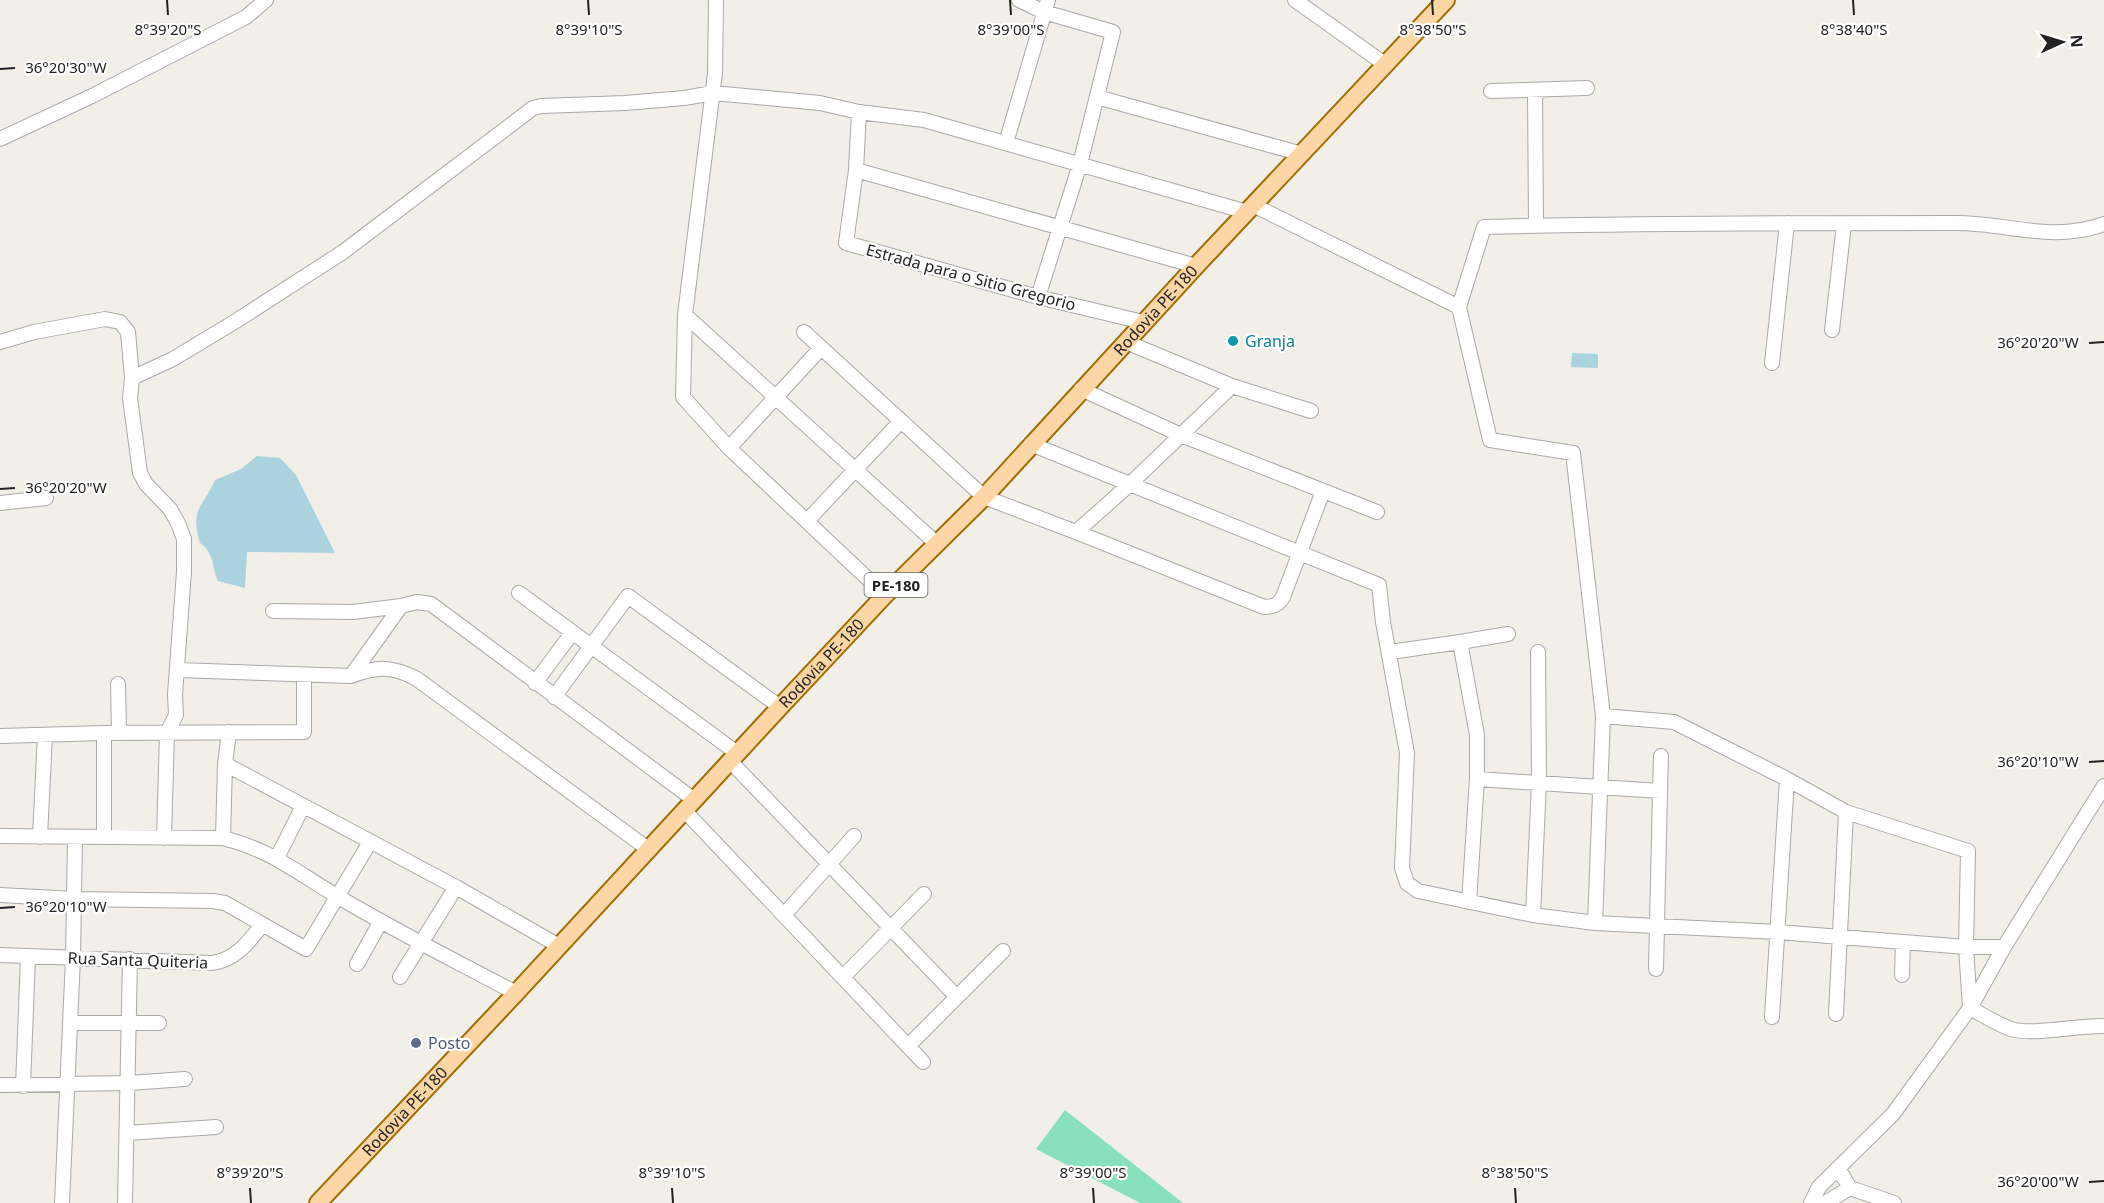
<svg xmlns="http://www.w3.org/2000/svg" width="2104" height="1203" viewBox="0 0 2104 1203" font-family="'Noto Sans',sans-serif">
<rect width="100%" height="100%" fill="#f2efe9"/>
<!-- pitch -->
<path fill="#88e0be" d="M1065,1110L1183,1203H1140L1036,1149Z"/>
<!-- water -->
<path fill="#aad3df" d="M1572,353L1598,354V368L1571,367Z
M257,456L280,458L296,475L335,553L247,552L245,588L218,581C212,568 214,552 200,543C190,509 201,510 215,480L241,469Z"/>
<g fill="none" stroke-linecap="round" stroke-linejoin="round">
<!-- minor casing -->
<g stroke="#a9a9a9" stroke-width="16">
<path id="minor" d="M716,0L715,73L685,315L683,397L729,448
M1019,0L1044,12L1113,32L1080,164L1038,297
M1295,0L1386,65
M1535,90L1536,226
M1491,91L1587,88
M1097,97L1302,154
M859,112L924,120L1247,212
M0,139L92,96L246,17L266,0
M1006,143L1048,0
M856,170L1196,266
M1253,205L1459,307
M685,315L937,544
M1832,330L1844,224
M804,332L984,497L1076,532L1129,485L1232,386
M0,342L34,332L105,319L120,322L128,332L132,378L130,398L140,473L146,484L170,509L178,523L184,539V572L175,694L176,715L167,733L164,838
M1126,342L1232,386L1311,411
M821,348L729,448L885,595
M1772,363L1787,223
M132,378L173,359L236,321L343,252L533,108L541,106L625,103L684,98L713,93L820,103L859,112L856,170L846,243L1038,297L1143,322
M1081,389L1181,435L1377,512
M1031,444L1379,585L1383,622L1407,753L1402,868L1407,883L1418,891L1533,915L1595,923L1778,932L1966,947H2004
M0,503L46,498
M807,521L900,422
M1076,532L1264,607C1273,607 1279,605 1283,597L1323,491
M519,593L737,753
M273,611L353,612L401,606
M1460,642L1508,634
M1390,652L1460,642L1477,735V779L1469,902
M178,670L351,676L401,606L417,602L431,604L693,799
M351,676C377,666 393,666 417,679L648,849
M535,683L572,633
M118,684L119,733
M554,697L628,596L780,707
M1603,716L1674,722L1787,779L1846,812L1968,851L1966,947L1970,1008C1983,1015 1997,1024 2011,1029C2033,1036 2078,1025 2104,1026
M104,733V837
M0,736L104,733L304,732V675
M730,761L957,997
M225,764L456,887L559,946
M1477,779L1660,791L1656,969
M1660,791L1661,756
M684,810L923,1062
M0,836L223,838C271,850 296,872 337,896C395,931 456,961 516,993
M40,837L45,735
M223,838L225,764L229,732
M277,858L303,806
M0,895L75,899L213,901L225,903L306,949L370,842
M784,915L854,836
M1533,915L1539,782L1538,652
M1595,923L1603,716L1573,453L1490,440L1459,307L1484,227C1641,223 1799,223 1956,223C2010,223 2050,243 2104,224
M0,955L212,963C235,960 248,943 262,925
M357,964L381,921
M1902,975L1903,942
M400,977L456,887
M843,977L924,894
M1836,1014L1846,812
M1772,1017L1787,779
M70,1023H159
M908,1046L1003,951
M0,1085L129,1083L185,1079
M23,1086L28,957
M127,1133L216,1127
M1838,1168L1850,1188L1894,1203
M62,1203L73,958L75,838
M125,1203L130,959
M1811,1203L1819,1187L1893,1114L1970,1008L2004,947L2104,786
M1825,1203L1850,1188"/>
</g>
<!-- major casing -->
<g stroke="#a06b00" stroke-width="20">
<g id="major">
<path id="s1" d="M318,1203L516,993L780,707L885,595L984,497L1196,266L1446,0"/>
</g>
</g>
<!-- minor -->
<use href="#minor" stroke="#fff" stroke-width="14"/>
<!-- major -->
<use href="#major" stroke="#fcd6a4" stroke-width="16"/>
</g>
<!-- ticks -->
<path fill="none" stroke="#222" stroke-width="2" d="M167,0L168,15M588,0L589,15M1010,0L1011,15M1432,0L1433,15M1853,0L1854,15M0,69L15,68M2089,343L2104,342M0,489L15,488M2089,762L2104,761M0,908L15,907M2089,1182L2104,1181M250,1188L251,1203M672,1188L673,1203M1093,1188L1094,1203M1515,1188L1516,1203"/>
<!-- markers -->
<circle fill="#0f9aa8" stroke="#fff" stroke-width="2" cx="1233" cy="341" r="6"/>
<circle fill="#5c6f8a" stroke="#fff" stroke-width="2" cx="416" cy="1043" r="6"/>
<g text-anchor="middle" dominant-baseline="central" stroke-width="4.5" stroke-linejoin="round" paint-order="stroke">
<!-- shield labels -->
<rect fill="#fff" stroke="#646464" stroke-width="1.5" x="864.5" y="573" width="63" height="24" rx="4.5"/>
<g font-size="15" font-weight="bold" fill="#222">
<text x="896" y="585">PE-180</text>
</g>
<!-- street labels -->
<g font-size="16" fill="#222" stroke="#fff">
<text transform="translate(971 277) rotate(15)">Estrada para o Sitio Gregorio</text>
<text stroke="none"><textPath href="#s1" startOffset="1224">Rodovia PE-180</textPath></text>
<text stroke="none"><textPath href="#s1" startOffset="738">Rodovia PE-180</textPath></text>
<text transform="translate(138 960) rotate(2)">Rua Santa Quiteria</text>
<text stroke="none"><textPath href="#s1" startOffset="126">Rodovia PE-180</textPath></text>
</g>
<!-- culture labels -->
<g font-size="16" fill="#0d838f" stroke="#fff" text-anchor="start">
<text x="1245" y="341">Granja</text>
</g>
<!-- service labels -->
<g font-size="16" fill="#4e5e75" stroke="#fff" text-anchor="start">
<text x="428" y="1043">Posto</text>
</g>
</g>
<g font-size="15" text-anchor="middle" fill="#222" stroke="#fff" stroke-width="4.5" stroke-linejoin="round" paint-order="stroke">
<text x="168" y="35">8°39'20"S</text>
<text x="589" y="35">8°39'10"S</text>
<text x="1011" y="35">8°39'00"S</text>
<text x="1433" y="35">8°38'50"S</text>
<text x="1854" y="35">8°38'40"S</text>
<text x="66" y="73">36°20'30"W</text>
<text x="2038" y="348">36°20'20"W</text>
<text x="66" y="493">36°20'20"W</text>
<text x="2038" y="767">36°20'10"W</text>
<text x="66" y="912">36°20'10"W</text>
<text x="250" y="1178">8°39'20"S</text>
<text x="672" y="1178">8°39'10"S</text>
<text x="1093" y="1178">8°39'00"S</text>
<text x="1515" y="1178">8°38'50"S</text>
<text x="2038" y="1187">36°20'00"W</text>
</g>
<!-- north arrow -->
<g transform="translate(2062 42) rotate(86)" stroke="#ffffff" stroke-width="4.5" paint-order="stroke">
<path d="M0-4.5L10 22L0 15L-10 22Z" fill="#222222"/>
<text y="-9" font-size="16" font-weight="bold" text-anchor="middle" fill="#222222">N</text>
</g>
</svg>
